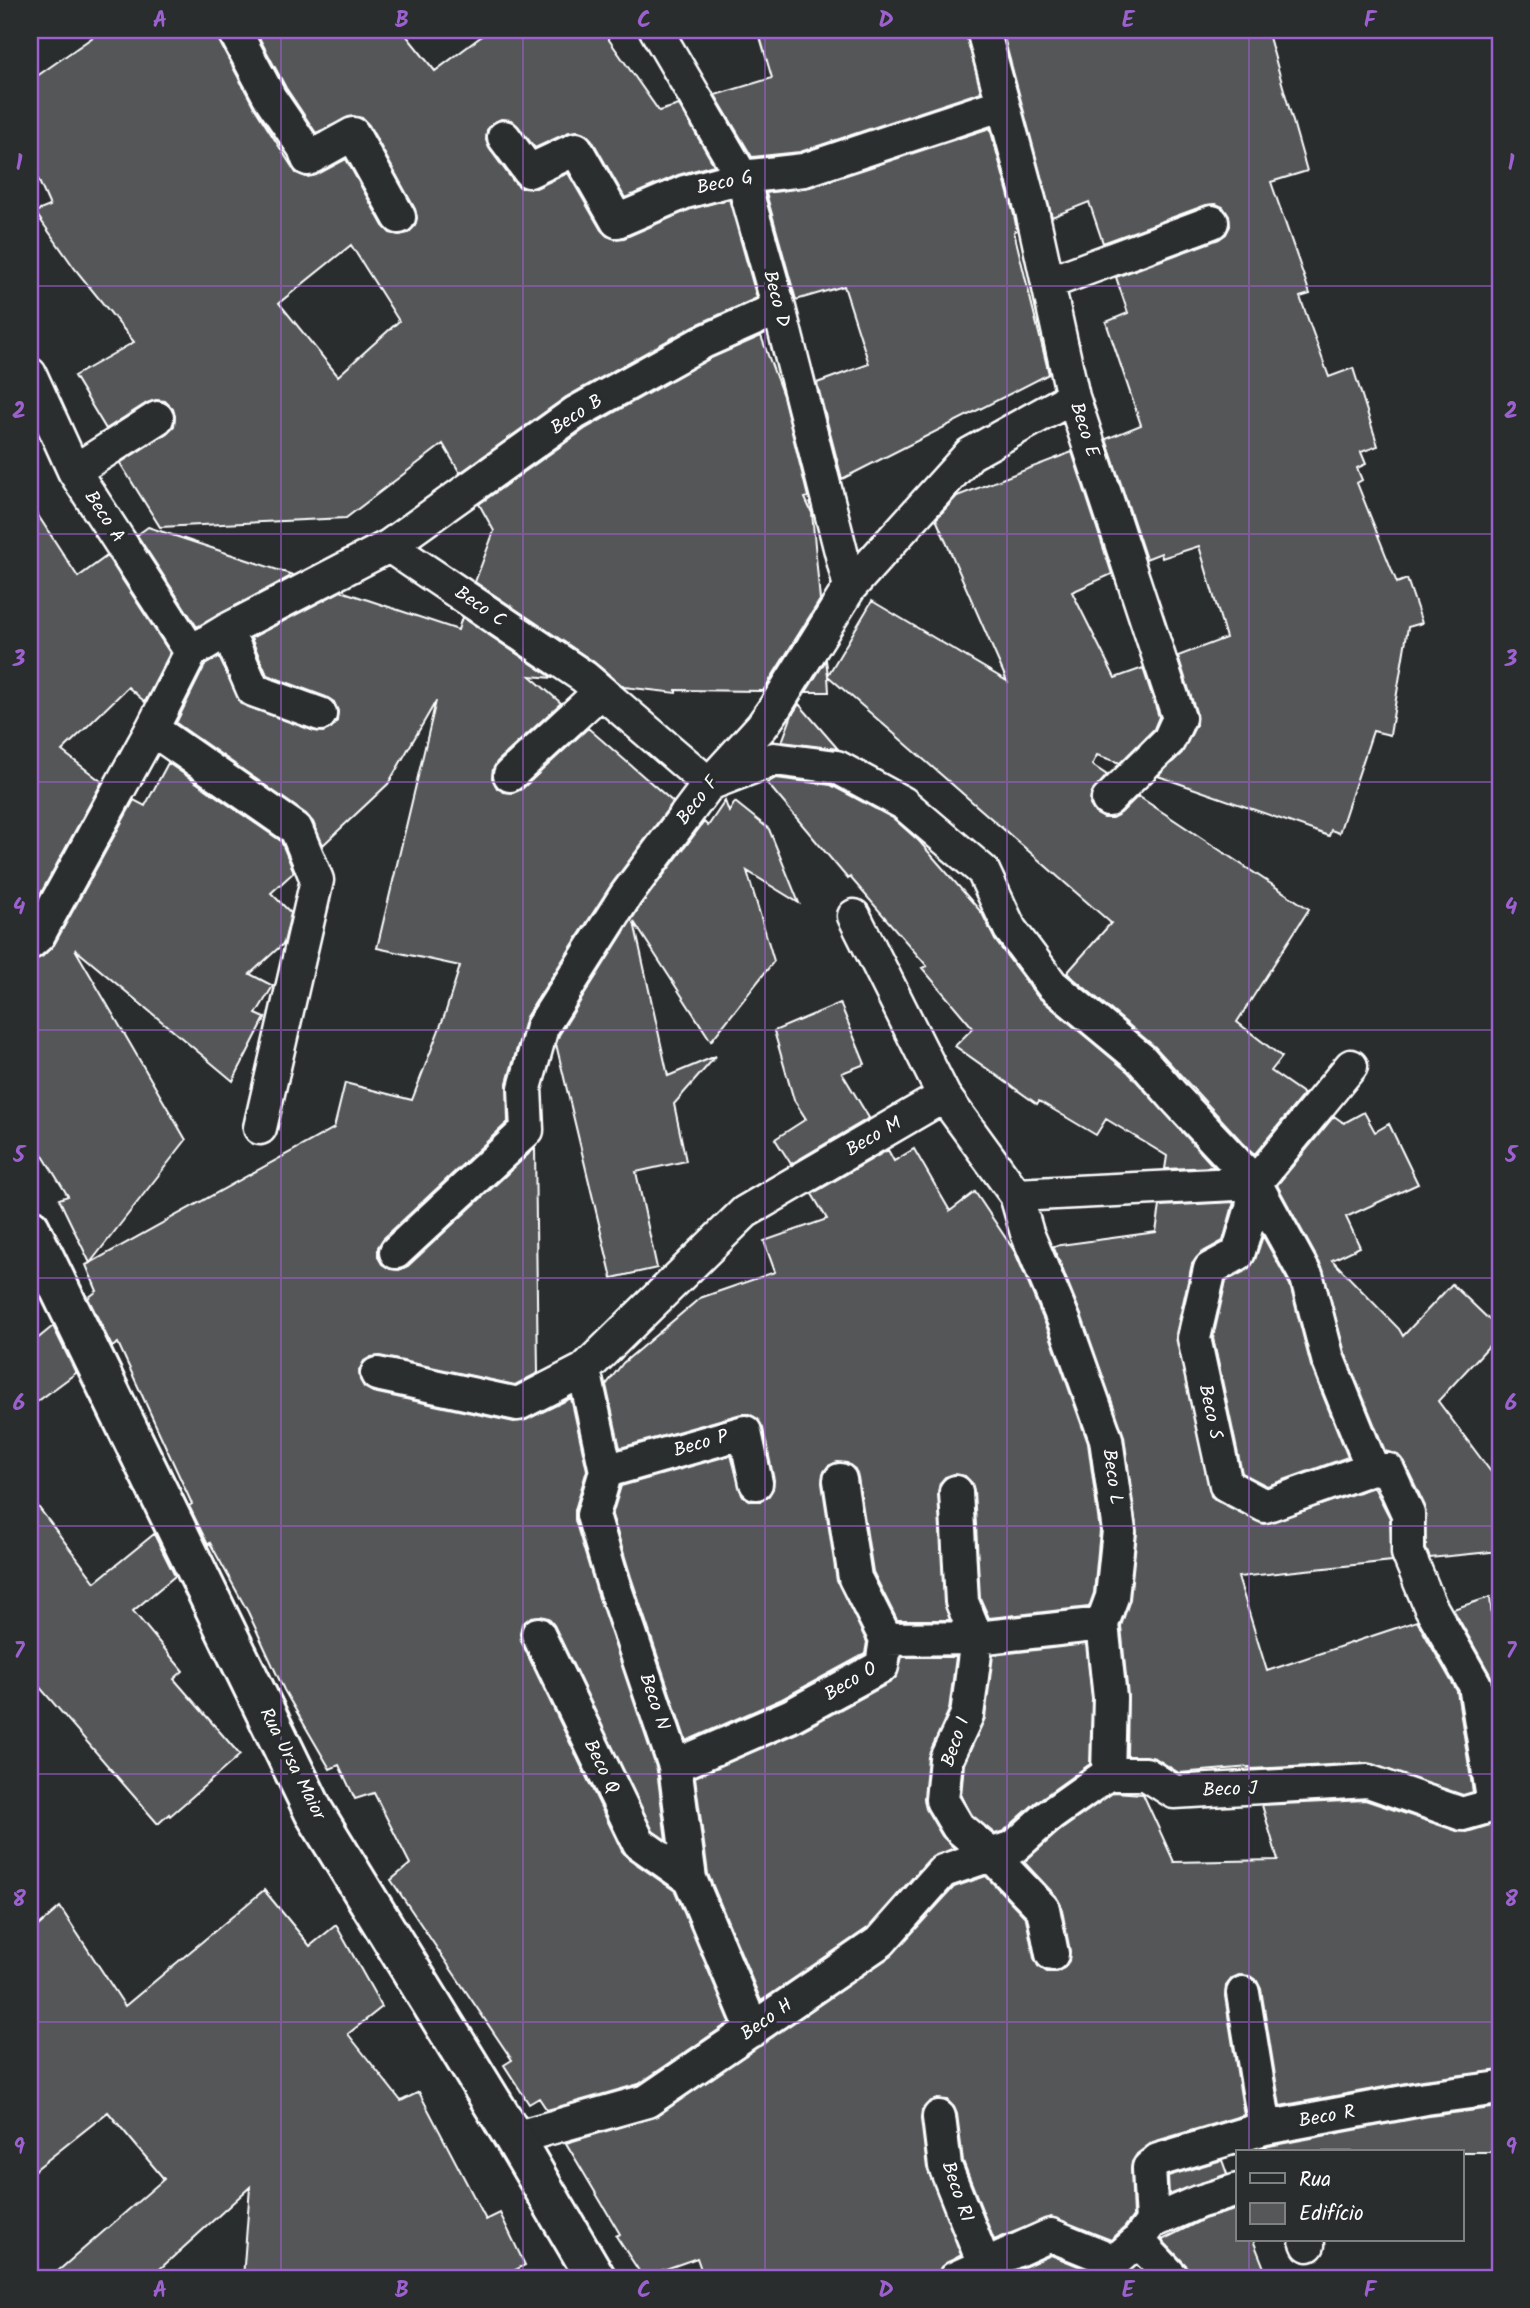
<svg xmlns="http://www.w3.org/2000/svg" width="1530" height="2308" viewBox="0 0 1530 2308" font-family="Kalam,sans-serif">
<rect width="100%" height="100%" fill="#2a2d2e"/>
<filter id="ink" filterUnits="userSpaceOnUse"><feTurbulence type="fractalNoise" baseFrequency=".0143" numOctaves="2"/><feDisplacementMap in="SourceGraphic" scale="14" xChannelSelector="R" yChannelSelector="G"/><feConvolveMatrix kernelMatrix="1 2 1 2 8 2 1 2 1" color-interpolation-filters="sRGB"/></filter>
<g filter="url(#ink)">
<!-- building -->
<path fill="#555758" stroke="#fff" stroke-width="2" fill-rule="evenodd" d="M103,30H216L218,39L254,107L296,173L306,177L316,175L346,159L383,226L390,233L399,235L408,233L415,226L417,218L415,209L369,125L362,118L353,116L316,133L286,88L255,30H402L435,71L490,30H602L659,111L679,105L714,165L678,175L625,198L592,140L585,133L578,131L569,132L535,148L518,126L511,120L501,119L493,123L487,130L486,140L489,148L514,182L521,188H536L568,173L601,230L607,236L615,239L624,238L691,209L729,199L757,298L694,326L566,397L460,473L443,444L346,518L160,527L120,463L167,433L174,426L175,416L173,409L165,401L156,400L147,403L106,429L74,376L134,342L75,269L35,212L50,206L30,161V81ZM351,245L399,321L338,376L279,303Z
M758,30H965L981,92L800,152L752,157L715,95L772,78Z
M1002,30H1267L1307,171L1271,182L1310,294L1300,297L1329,377L1353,368L1378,446L1361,452L1366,464L1357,468L1362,480L1357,483L1397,583L1407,579L1422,623L1408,627L1390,735L1373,731L1339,833L1331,830L1329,836L1158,776L1182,753L1196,725V712L1178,656L1226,638L1199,546L1162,558L1161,553L1146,559L1106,439L1141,425L1106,322L1128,313L1116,277L1219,239L1226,234L1230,226L1229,216L1223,207L1216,204L1206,205L1103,243L1089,202L1052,217Z
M990,128L1014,215L1017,230L1014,232L1049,374L842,479L817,383L869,364L844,286L796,300L766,193L810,187Z
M761,336L783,396L808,497L805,498L812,513L820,600L763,691L676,690V693L624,687L594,662L475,582L494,531L479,504L585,429L711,358Z
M1072,452L1112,574L1072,592L1115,678L1143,668L1159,717L1154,729L1120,763L1097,755L1092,765L1107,775L1091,794L1090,805L1095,813L1104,818H1112L1121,813L1138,796L1309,909L1237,1022L1282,1057L1271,1071L1304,1094L1254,1155L1155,1047L1067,973L1111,923L828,676L829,692H806L826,660L828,675L872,601L1007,681L936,519L957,496Z
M30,503L78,577L107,556L170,653L145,702L128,687L62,751L102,782L30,913Z
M148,527L293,575L197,627L137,535Z
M341,591L458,630L462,617L553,678L530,676L561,703L497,762L493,769L492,778L497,788L504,792L513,793L522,789L588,728L673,802L611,885L526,1017L507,1083L508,1122L383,1239L378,1247V1257L382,1264L390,1269L399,1270L408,1266L535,1148L538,1373L515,1385L380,1356L371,1357L364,1361L359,1371L360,1380L364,1387L373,1392L514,1422L526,1420L571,1398L587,1470L575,1510V1520L596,1589L657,1770L666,1840L653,1831L554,1625L548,1618L540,1616L531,1617L522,1624L520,1633L521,1641L622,1851L628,1858L675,1891L730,2022L639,2084L547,2110L539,2098L529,2104L504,2065L512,2060L391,1880L410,1864L374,1793L355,1799L339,1765L330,1769L284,1690L248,1612L210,1543L208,1545L189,1506L192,1504L118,1343L112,1347L88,1298L97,1291L86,1265L90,1263L59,1199L68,1196L30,1135V961L42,957L54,945L134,800L145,806L168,763L281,841L294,872L271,893L291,913L284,943L250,974L273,986L256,1014L265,1018L233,1081L75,949L186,1140L90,1263L334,1128L345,1083L412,1100L445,1014L460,966L377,948L436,701L388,784L323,845L313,822L306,814L176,723L205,665L219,657L241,704L314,731L323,732L331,728L337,721L338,711L334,702L326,697L267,675L251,638Z
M799,704L838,749L782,742L792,715Z
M776,778L831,785L893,818L919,841L982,913L995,940L1037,996L1128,1072L1214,1167L1165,1169L1167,1156L1106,1119L1096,1135L1039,1101L1037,1104L955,1046L973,1028L922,968L927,966L850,877L848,879L767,783Z
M725,801L729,812L735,802L769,829L799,903L747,871L774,961L711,1041L634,922L668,1076L716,1056L674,1104L686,1161L636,1172L657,1268L612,1278L556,1044L559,1035L641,905L704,822L708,826Z
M840,1003L865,1064L842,1073L869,1118L791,1164L775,1139L806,1119L794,1100L774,1031Z
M1364,1112L1375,1132L1389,1124L1418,1184L1346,1217L1360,1247L1332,1260L1399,1329L1403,1336L1452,1284L1500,1330V1334L1438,1401L1500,1484V1551L1430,1558L1426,1549L1425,1506L1404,1462L1398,1455L1385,1451L1345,1353L1323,1269L1277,1185L1334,1116L1344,1123Z
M914,1149L950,1211L975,1192L1015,1252L1048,1330L1088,1443L1100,1531L1094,1593L1089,1607L989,1618L980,1598L974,1490L972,1483L965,1476L954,1474L945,1477L940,1483L938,1493L944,1603L950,1620H897L873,1572L858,1477L855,1469L847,1463L837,1462L828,1466L823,1473L822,1483L837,1581L867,1642L865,1654L782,1699L686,1741L631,1577L612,1515L621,1486L731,1455L742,1495L751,1501H761L768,1497L773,1489L774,1480L763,1428L758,1419L749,1414H741L620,1448L606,1385L623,1363L700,1298L775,1272L764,1241L827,1219L812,1194L888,1150L894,1161Z
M1234,1202L1223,1241L1201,1253L1192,1264L1176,1334L1211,1496L1217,1501L1264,1524L1374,1487L1390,1518L1392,1561L1238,1577L1267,1671L1417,1621L1457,1691L1473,1792L1463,1795L1367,1763L1251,1769L1250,1767L1179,1773L1155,1758L1146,1756H1127L1128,1696L1121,1626L1130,1599L1137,1533L1124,1436L1082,1317L1053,1246L1156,1232L1160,1206Z
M1263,1236L1290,1285L1311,1366L1348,1457L1267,1486L1242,1473L1213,1338L1226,1281L1247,1270L1255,1260Z
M53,1326L76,1373L30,1407V1345Z
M30,1496L95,1582L154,1534L175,1576L133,1611L183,1671L174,1679L240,1755L170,1816L169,1814L158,1824L30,1676Z
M1490,1597L1500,1703V1727L1491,1676L1453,1609Z
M1086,1644L1092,1699L1090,1764L1035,1803L1004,1831L995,1834L972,1815L961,1796L964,1764L985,1718L993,1655Z
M902,1657H956L949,1710L928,1757L924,1798L926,1809L942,1836L954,1848L929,1859L869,1927L761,2001L708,1874L695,1777L797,1733L891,1682L897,1676Z
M1114,1792L1143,1794L1174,1862L1278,1860L1262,1805L1365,1800L1457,1831L1467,1832L1500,1822V2070L1423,2080L1280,2106L1261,1989L1257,1981L1250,1976L1239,1975L1232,1978L1226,1986L1225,1996L1244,2115L1153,2142L1137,2154L1132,2162L1131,2169L1133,2216L1124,2228L1111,2240L1051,2217L994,2240L963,2161L957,2114L954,2107L947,2100L937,2099L929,2102L922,2110L921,2119L927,2168L961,2255L941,2267L937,2278H704L697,2258L643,2277L616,2236L620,2234L566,2143L657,2116L891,1956L954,1887L986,1876L1026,1918L1034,1958L1038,1966L1047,1972H1056L1064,1968L1069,1961L1070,1951L1061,1905L1056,1896L1024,1862L1058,1832Z
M264,1890L310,1946L336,1925L382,2007L348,2034L401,2101L419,2092L486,2220L500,2213L525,2265L500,2278H243L250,2187L150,2278H50L164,2179L108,2112L30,2174V1933L60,1907L125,2006Z
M1500,2107V2152H1248L1269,2146L1429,2116Z
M1222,2160L1227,2174L1169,2195L1168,2176Z
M1238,2209V2240H1253L1268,2278H1191L1186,2265L1162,2240L1204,2219Z
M1051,2255L1108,2278H1109H999Z"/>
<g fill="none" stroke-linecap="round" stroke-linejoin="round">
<!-- service casing -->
<g stroke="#fff" stroke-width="37">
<path id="service" d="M234,30L270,98L304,148L308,159L353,134L399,217
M656,30L742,177L779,308L850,587
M983,30L1032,211L1073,397L1179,718L1169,740L1108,800
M504,137L529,171L576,149L617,221L685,192L742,177L804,170L1003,104
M1048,283L1212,222
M30,374L74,471L191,652
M74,471L157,418
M389,546L575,413L703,342L779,308
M227,630L253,690L320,714
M152,729L296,829L317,880L260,1128
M510,775L600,692
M854,916L944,1096
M30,943L38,936L152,729L191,652L227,630L389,546L584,677L709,784L774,759L837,767L903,803L983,871L1010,929L1052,985L1141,1059L1177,1100L1255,1183L1252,1208L1238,1254L1210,1269L1194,1338L1226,1485L1265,1506L1372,1468L1388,1470L1408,1514V1553L1430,1606L1475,1685L1494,1805L1462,1814L1368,1781L1174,1792L1146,1774H1108L1046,1818L1014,1847L943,1871L881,1941L647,2101L514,2138
M1255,1183L1307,1278L1328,1359L1372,1468
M1016,1195L1027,1233L1065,1323L1106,1439L1119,1531L1112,1597L1102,1624L1110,1698L1108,1774
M396,1252L527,1130L525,1088L542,1027L626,895L709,784L762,726L774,709L850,587L970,454L1073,397
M584,1370L606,1471L593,1515L613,1583L675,1766L690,1879L753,2030
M377,1374L518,1404L584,1370L745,1212L944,1096L1016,1195L1255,1183L1351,1066
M606,1471L745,1432L756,1483
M840,1480L855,1578L886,1639
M956,1492L962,1602L977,1638L967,1715L946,1759L942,1800L958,1827L991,1855L1043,1909L1052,1954
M538,1634L639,1843L690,1879
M675,1766L790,1716L882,1666L886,1639L977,1638L1102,1624
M1243,1993L1265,2128
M939,2117L945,2166L984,2264
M1152,2222L1198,2202L1238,2190
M1306,2240L1308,2245
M1138,2241L1173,2278
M955,2278L1051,2235L1115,2261L1138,2241L1152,2222L1149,2168L1158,2160L1265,2128L1426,2098L1500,2088"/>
</g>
<!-- minor casing -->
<g stroke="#fff" stroke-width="44">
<path id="minor" d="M30,1228L314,1812L514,2138L596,2278"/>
</g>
<!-- service -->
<use href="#service" stroke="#2a2d2e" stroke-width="32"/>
<!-- minor -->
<use href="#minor" stroke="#2a2d2e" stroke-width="38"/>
</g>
</g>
<!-- grid -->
<path fill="none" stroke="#9c61cf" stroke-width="2" stroke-opacity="0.55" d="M281,30V2278M523,30V2278M765,30V2278M1007,30V2278M1249,30V2152M30,286H1500M30,534H1500M30,782H1500M30,1030H1500M30,1278H1500M30,1526H1500M30,1774H1500M30,2022H1500M1249,2240V2278"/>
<g text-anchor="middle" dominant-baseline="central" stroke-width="7" stroke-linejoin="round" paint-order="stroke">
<!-- street labels -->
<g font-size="19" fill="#fff" stroke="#2a2d2e">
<text transform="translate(725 183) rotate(-12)">Beco G</text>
<text transform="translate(776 299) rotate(75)">Beco D</text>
<text transform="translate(577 415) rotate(-33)">Beco B</text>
<text transform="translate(1084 430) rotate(72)">Beco E</text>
<text transform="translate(104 517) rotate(57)">Beco A</text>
<text transform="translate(480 607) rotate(34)">Beco C</text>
<text transform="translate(698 801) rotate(-52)">Beco F</text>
<text transform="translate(874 1137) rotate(-30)">Beco M</text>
<text transform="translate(1210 1412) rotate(78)">Beco S</text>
<text transform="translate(701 1444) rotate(-16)">Beco P</text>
<text transform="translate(1112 1477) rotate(82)">Beco L</text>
<text transform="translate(851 1682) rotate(-31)">Beco O</text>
<text transform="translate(654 1702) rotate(71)">Beco N</text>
<text transform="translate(956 1742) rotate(-71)">Beco I</text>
<text transform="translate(292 1764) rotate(63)">Rua Ursa Maior</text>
<text transform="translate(601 1767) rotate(64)">Beco Q</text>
<text transform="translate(1230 1790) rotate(-2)">Beco J</text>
<text transform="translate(767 2020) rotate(-35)">Beco H</text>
<text transform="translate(1327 2117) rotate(-10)">Beco R</text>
<text transform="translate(957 2192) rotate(71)">Beco R1</text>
</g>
</g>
<!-- margin -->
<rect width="1530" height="2308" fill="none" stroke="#2a2d2e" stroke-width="77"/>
<!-- legend -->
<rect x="1236" y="2150" width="228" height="91" fill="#2a2d2e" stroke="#7f8182" stroke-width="2"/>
<rect x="1250" y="2173" width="35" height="10" fill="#2a2d2e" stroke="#7f8182" stroke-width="2"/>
<text x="1299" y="2186" font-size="21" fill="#ffffff">Rua</text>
<rect x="1250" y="2203" width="35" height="21" fill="#555758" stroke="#7f8182" stroke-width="2"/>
<text x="1299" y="2220" font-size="21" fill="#ffffff">Edifício</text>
<rect x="38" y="38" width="1454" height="2232" fill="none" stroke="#9c61cf" stroke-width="2.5"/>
<g font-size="23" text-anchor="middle" font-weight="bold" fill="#9c61cf">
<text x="160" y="27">A</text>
<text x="402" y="27">B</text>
<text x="644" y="27">C</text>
<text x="886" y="27">D</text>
<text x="1128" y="27">E</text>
<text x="1370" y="27">F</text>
<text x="19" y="170">1</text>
<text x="1511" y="170">1</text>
<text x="19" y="418">2</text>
<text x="1511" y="418">2</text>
<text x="19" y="666">3</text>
<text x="1511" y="666">3</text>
<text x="19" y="914">4</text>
<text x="1511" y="914">4</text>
<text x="19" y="1162">5</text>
<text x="1511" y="1162">5</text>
<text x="19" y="1410">6</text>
<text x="1511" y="1410">6</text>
<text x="19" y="1658">7</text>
<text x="1511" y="1658">7</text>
<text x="19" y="1906">8</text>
<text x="1511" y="1906">8</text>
<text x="19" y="2154">9</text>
<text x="1511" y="2154">9</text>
<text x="160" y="2297">A</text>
<text x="402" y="2297">B</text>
<text x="644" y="2297">C</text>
<text x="886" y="2297">D</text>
<text x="1128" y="2297">E</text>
<text x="1370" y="2297">F</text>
</g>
</svg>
